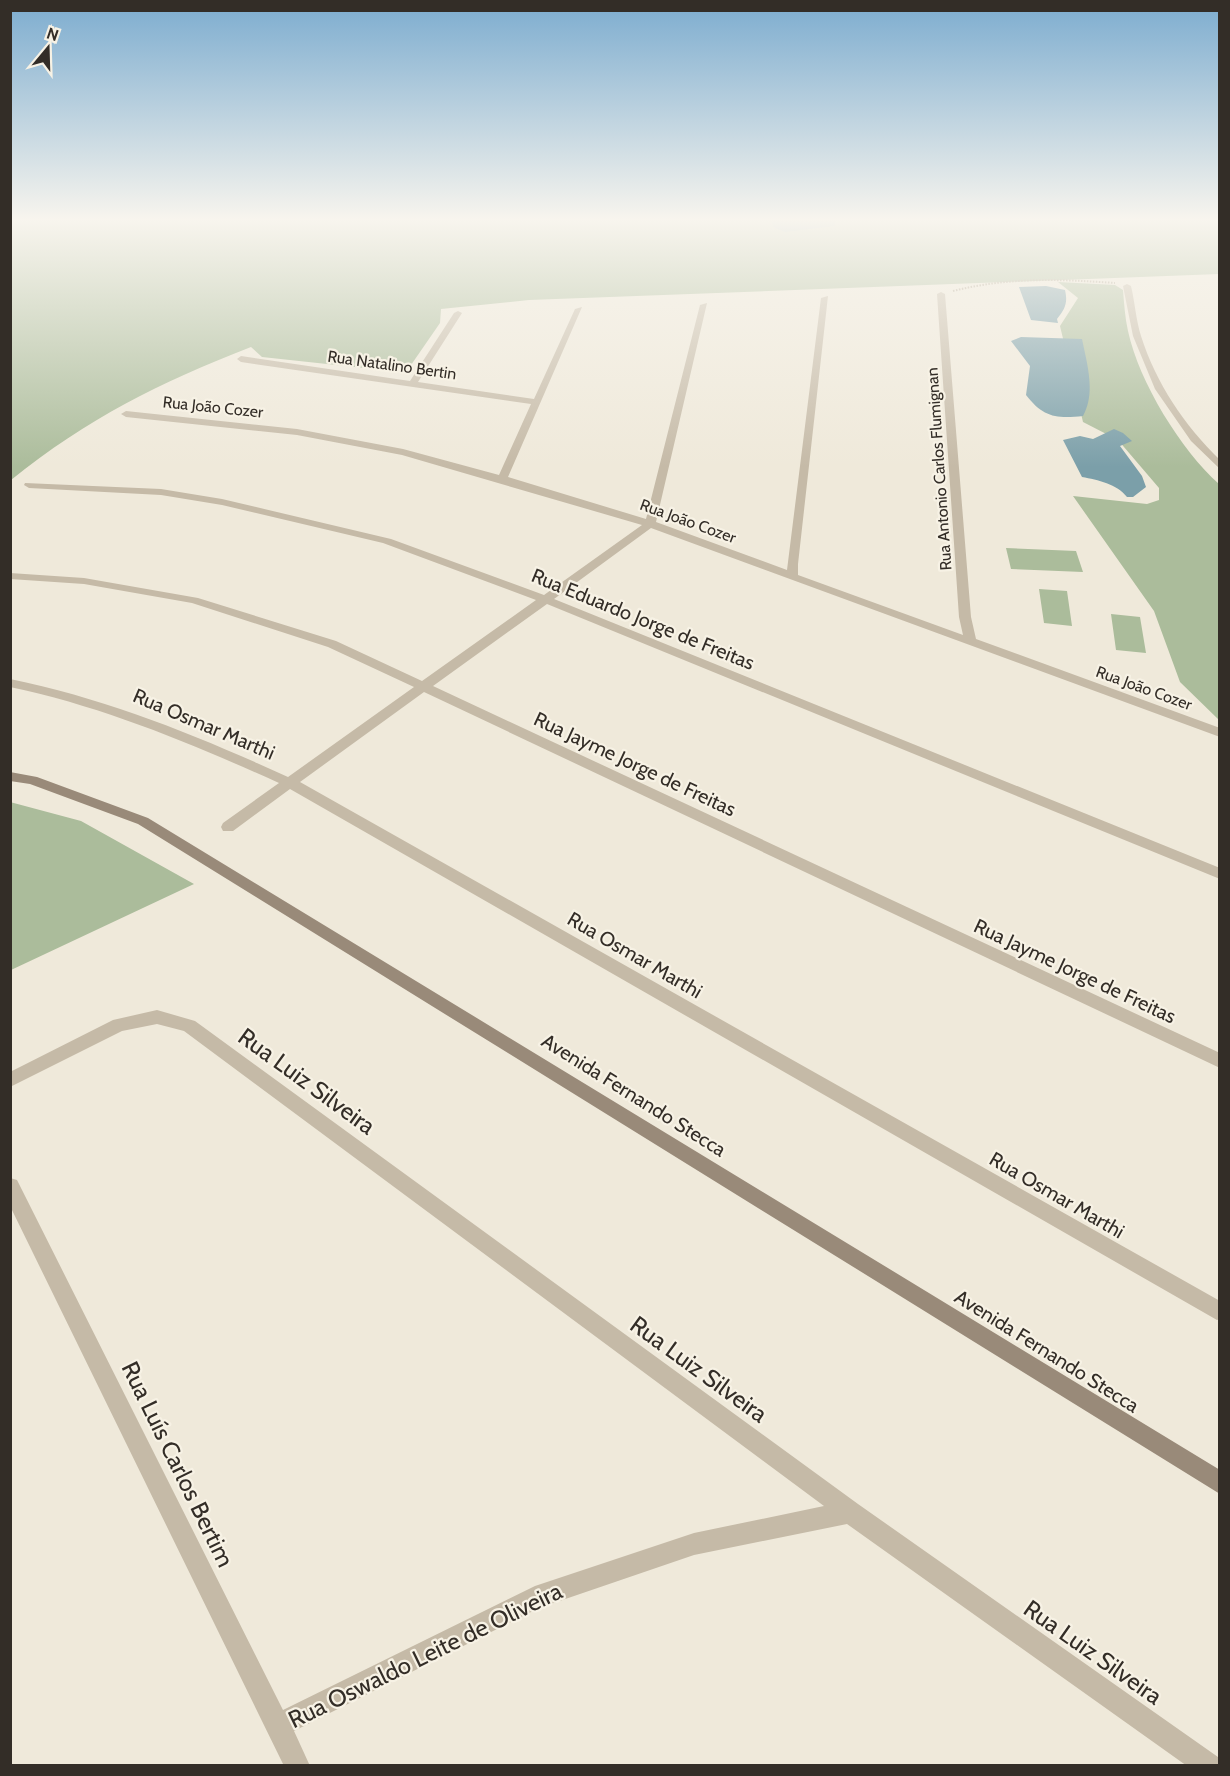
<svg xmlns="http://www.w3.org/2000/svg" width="1230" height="1776" viewBox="0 0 1230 1776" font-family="Cabin,sans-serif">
<rect width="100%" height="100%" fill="#efe9da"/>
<!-- green -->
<path fill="#abbc9b" d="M11,218H1219V274L529,300L441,309L440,323L411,365L401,372L262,357L251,347C159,383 88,418 11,480Z
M1058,282L1115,285L1123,290C1124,303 1125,318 1128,331C1139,382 1181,450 1219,484V720L1180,682L1154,611L1073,496L1147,504L1159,500V488L1118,440L1083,422L1060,326L1078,298Z
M1006,548L1076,551L1083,572L1011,569Z
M1039,589L1067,591L1072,626L1044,623Z
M1111,614L1140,617L1146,653L1116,650Z
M10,802L81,821L194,884L11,970Z"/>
<!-- water -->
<path fill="#7b9fa9" d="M771,218H837V219L834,226L785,232L773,227Z
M1046,286L1065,290C1068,303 1065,309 1057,319L1058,323L1031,320L1019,287Z
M1021,337L1082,339C1087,364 1096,392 1083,416C1056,419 1043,417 1026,395L1030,366L1011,341Z
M1114,429L1123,433L1132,441L1120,446L1142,476L1146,487L1133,497H1127C1117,484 1098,480 1082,477L1063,440L1080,436L1093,439Z"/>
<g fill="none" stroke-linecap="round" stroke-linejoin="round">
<!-- path -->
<path stroke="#b1a591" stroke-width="2" stroke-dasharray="1.5 1.5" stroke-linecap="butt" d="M953,291C1009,277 1058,279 1115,283"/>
<!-- street -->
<path fill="#c5baa7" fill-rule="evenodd" d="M1127,284L1131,286C1135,303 1136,320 1141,336C1156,383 1184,425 1220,460V469L1191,441L1155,389L1133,336L1123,286Z
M941,292L945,294L971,617L976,639L1220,728V737L651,528L554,599L1220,868V879L547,604L433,686L1220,1053V1068L424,692L300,782L1220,1301V1319L1217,1320L290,789L233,831H223L221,827L223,823L279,783C192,744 105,707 10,687V679C108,699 198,736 288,777L414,687L328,647L192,603L84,584L10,579V573L84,578L198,598L336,641L422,681L536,600L383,543L222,505L161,495L29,488L24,485L25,483L161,489L222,499L391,539L544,595L642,525L402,455L297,435L126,417L121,414L126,411L297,429L403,449L499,475L531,404L241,362L237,359L241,356L410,381L454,313L458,311L462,313L418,382L534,399L575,309L582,307L508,477L646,519L700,305L707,303L656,522L787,570L821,298L828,296L798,564V575L963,635L959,617L937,294Z
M157,1010L195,1021L858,1504L1218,1757L1220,1766H1187L847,1524L694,1555L539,1608L294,1731L310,1766H284L10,1206V1178L17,1180L283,1710L535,1586L694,1533L824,1506L184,1031L157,1024L122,1031L10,1087V1072L113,1020Z"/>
<!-- secondary -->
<path fill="#998a79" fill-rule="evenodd" d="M10,772L37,777L148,818L1220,1470V1494L138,824L30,784L10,781Z"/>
</g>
<!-- sky -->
<linearGradient id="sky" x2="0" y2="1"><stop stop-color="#7caccf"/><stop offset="0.47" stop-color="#f8f5ee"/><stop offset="1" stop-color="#f8f5ee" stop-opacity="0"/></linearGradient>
<rect width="1230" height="467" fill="url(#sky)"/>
<g text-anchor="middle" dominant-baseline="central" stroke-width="4.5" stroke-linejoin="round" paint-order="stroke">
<!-- far-street labels -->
<g font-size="16" fill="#332d27" stroke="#f7f2e5">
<text transform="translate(392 365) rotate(8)">Rua Natalino Bertin</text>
<text transform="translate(213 407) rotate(6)">Rua João Cozer</text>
<text transform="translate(939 469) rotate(-94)">Rua Antonio Carlos Flumignan</text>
<text transform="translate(688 521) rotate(20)">Rua João Cozer</text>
<text transform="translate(1144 688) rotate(20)">Rua João Cozer</text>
</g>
<!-- street labels -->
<g font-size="20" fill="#332d27" stroke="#f7f2e5">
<text transform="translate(643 619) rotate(22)">Rua Eduardo Jorge de Freitas</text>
<text transform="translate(204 724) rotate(23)">Rua Osmar Marthi</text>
<text transform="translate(635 764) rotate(25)">Rua Jayme Jorge de Freitas</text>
<text transform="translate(635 955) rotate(30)">Rua Osmar Marthi</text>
<text transform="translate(1075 971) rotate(25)">Rua Jayme Jorge de Freitas</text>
<text transform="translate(634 1095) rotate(32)">Avenida Fernando Stecca</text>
<text transform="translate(1057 1195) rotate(30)">Rua Osmar Marthi</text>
<text transform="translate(1047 1351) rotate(32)">Avenida Fernando Stecca</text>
</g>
<!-- near-street labels -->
<g font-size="24" fill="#332d27" stroke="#f7f2e5">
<text transform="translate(307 1081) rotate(36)">Rua Luiz Silveira</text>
<text transform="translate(699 1369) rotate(36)">Rua Luiz Silveira</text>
<text transform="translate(178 1464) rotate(64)">Rua Luís Carlos Bertim</text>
<text transform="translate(1093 1652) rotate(35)">Rua Luiz Silveira</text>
<text transform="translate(425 1655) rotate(-26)">Rua Oswaldo Leite de Oliveira</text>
</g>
</g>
<!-- border -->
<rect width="1230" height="1776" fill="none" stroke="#332d27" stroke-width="24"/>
<!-- north arrow -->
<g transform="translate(48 48) rotate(19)" stroke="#f7f2e5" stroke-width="4.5" paint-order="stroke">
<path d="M0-4.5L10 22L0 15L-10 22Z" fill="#332d27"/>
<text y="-9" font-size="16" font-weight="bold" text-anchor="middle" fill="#332d27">N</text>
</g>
</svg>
